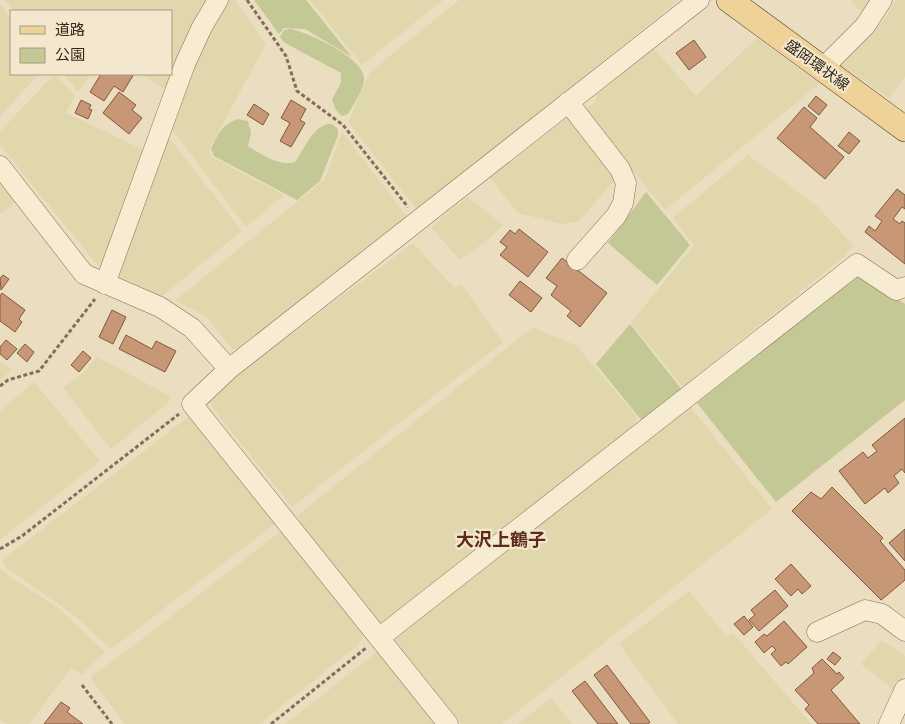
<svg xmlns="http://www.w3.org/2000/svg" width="905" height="724" viewBox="0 0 905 724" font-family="'Crimson Pro','Noto Sans JP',serif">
<rect width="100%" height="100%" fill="#ebddbf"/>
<!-- farmland -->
<path fill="#e0d7ac" d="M5,0H212L166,90L140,74H171V11H14Z
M229,0H235L266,44L209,149L212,157L284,195L246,227L170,127L206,36Z
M310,0H443L362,65Z
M459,0H679L417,210L348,122L370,72Z
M851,0H876L866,17Z
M896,0H905V76L889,98L839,64L884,20Z
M0,4L11,19V74H39L0,116Z
M757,38L819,84L665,210L584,111L595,102L597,94L654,49L696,96Z
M64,74H90L78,92Z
M54,75L75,96L66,113L144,150L104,267H99L0,145V131Z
M568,117L614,174L613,182L579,221L562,224L518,213L490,178Z
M342,132L407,217L240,348L232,349L208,318L176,300L325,179Z
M167,135L242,231L162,296L117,279Z
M748,155L816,205L853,245L846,255L683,387L631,323L694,245L673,218Z
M0,175L19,199L0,214Z
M468,197L503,225L485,242L460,260L431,227Z
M413,243L454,288L461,284L503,342L292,507L214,410L210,401L234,377Z
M533,327L577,346L637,417L633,429L381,624L303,528L298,515Z
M97,357L170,396L168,403L111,449L63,388L83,373Z
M0,361L12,370L0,380Z
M34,382L100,461L0,540V411Z
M690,406L772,509L502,724H462L394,639Z
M191,415L276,523L111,649L71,613L5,567L2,560Z
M281,531L364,634L358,645L259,724H125L92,680V675L128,650Z
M0,568L13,579L57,607L105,652L82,675L71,668L29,724H7L0,719Z
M689,591L727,637L733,633L811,724H678L619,644Z
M882,640L905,656V673L896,692L861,664Z
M377,652L436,724H285Z
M551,698L572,724H518Z"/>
<!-- green -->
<path fill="#c3c894" d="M254,0H306L352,57L305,29L284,28L279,34Z
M291,29C309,33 365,58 364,79C364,90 353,105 348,114L342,116L336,110L332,100L341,82V73L285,43L280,37L284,30Z
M237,119L248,121L251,133L248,146C260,154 281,167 295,162C305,148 314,123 332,124L338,129V135L320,181L297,200L214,156L211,149C217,135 222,125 237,119Z
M646,192L690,245L657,285L608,243Z
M860,273L905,304V400L776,502L697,403Z
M630,324L682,390L642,421L596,364Z"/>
<!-- building -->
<path fill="#c89776" stroke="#81583f" d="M694,40L706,57L689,70L676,53Z
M101,74H134L123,92L114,86L104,101L90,92Z
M119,92L136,105L132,110L142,118L129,134L103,113Z
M816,96L827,105L819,115L808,106Z
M81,100L91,105L89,109L92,110L88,119L75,113Z
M291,100L306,109L300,120L305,123L291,147L280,141L290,123L281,118Z
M254,104L269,114L263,125L247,115Z
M804,107L817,118L810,127L844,157L825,179L777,138Z
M849,132L860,141L849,154L838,146Z
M897,189L905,195V209L902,207L893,219L900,224L902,221L905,223V264L865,232L869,226L875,231L882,221L875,216Z
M519,229L548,252L528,277L500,255L507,247L500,242L510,230L515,234Z
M562,258L607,293L580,327L567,316L571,311L551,295L557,286L546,278Z
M3,275L9,279L1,290L0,278Z
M520,281L542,298L531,312L509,295Z
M2,293L25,310L19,319L22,322L15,332L0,321V296Z
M112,310L126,317L113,344L99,337Z
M126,335L152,349L156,341L176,351L165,372L119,349Z
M6,340L17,349L7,360L0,354V347Z
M25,344L34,352L27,362L17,353Z
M83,351L91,358L79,372L71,365Z
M905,418V473L902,469L894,476L899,483L888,493L885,488L865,504L839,471L863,452L868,458L877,451L872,445Z
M832,487L883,538L880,541L905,570V580L881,600L792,511L811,492L821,499Z
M905,529V561L889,543Z
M791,564L811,586L802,594L798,589L791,596L775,579Z
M775,590L788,606L759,631L749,620L755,615L751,610Z
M744,616L753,627L744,635L734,624Z
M784,621L807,647L788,664L786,662L781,666L771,654L776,650L772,646L764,653L755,642L764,634L767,636Z
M833,652L841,658L835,665L827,659Z
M822,659L837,674L839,672L844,678L831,690L860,724H818L805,709L809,705L795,690L814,673L812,668Z
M607,665L650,722L648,724H631L594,675Z
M585,681L618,724H598L572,691Z
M61,702L70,708L67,712L83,724H44Z"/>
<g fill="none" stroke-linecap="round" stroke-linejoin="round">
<!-- minor casing -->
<g stroke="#836e58" stroke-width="21">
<path id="minor" d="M822,69L865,26L882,0
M568,102L620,169L626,183L623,203L616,216L577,260
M0,166L84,274L160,307L192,328L229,369
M105,284L185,64L202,27L218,0
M817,632L865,610L882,614L905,631
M379,638L857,264L896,290L905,287
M448,724L192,404L229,369L699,0
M889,724L905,689"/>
</g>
<!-- major casing -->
<g stroke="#503d2d" stroke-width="26">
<path id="major" d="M729,0L905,129"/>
</g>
<!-- path -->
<path stroke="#836e58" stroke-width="3" stroke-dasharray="4 2.5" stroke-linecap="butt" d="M247,0L286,56L297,91L343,125L408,207
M0,386L8,380L39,371L95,299
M0,549L22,536L179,414
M82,685L112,724
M271,724L366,648"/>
<!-- minor -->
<use href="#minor" stroke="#f7ebd1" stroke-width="20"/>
<!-- major -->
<use href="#major" stroke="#eed297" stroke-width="25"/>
</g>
<g text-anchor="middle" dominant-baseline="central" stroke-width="4.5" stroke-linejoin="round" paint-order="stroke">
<!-- street labels -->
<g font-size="15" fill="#33271c" stroke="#f3e8ce">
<text transform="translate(817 65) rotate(36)">盛岡環状線</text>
</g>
<!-- quarter labels -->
<g font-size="18" font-weight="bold" fill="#5d2a1e" stroke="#f3e8ce">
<text x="501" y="540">大沢上鶴子</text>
</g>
</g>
<!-- legend -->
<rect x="10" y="10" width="162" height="65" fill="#f3e8ce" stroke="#a69b87"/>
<rect x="20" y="26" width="25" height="8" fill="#eed297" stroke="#a69b87"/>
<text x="55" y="35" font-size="15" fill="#33271c">道路</text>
<rect x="20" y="48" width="25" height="15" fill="#c3c894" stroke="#a69b87"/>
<text x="55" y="60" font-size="15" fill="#33271c">公園</text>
</svg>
